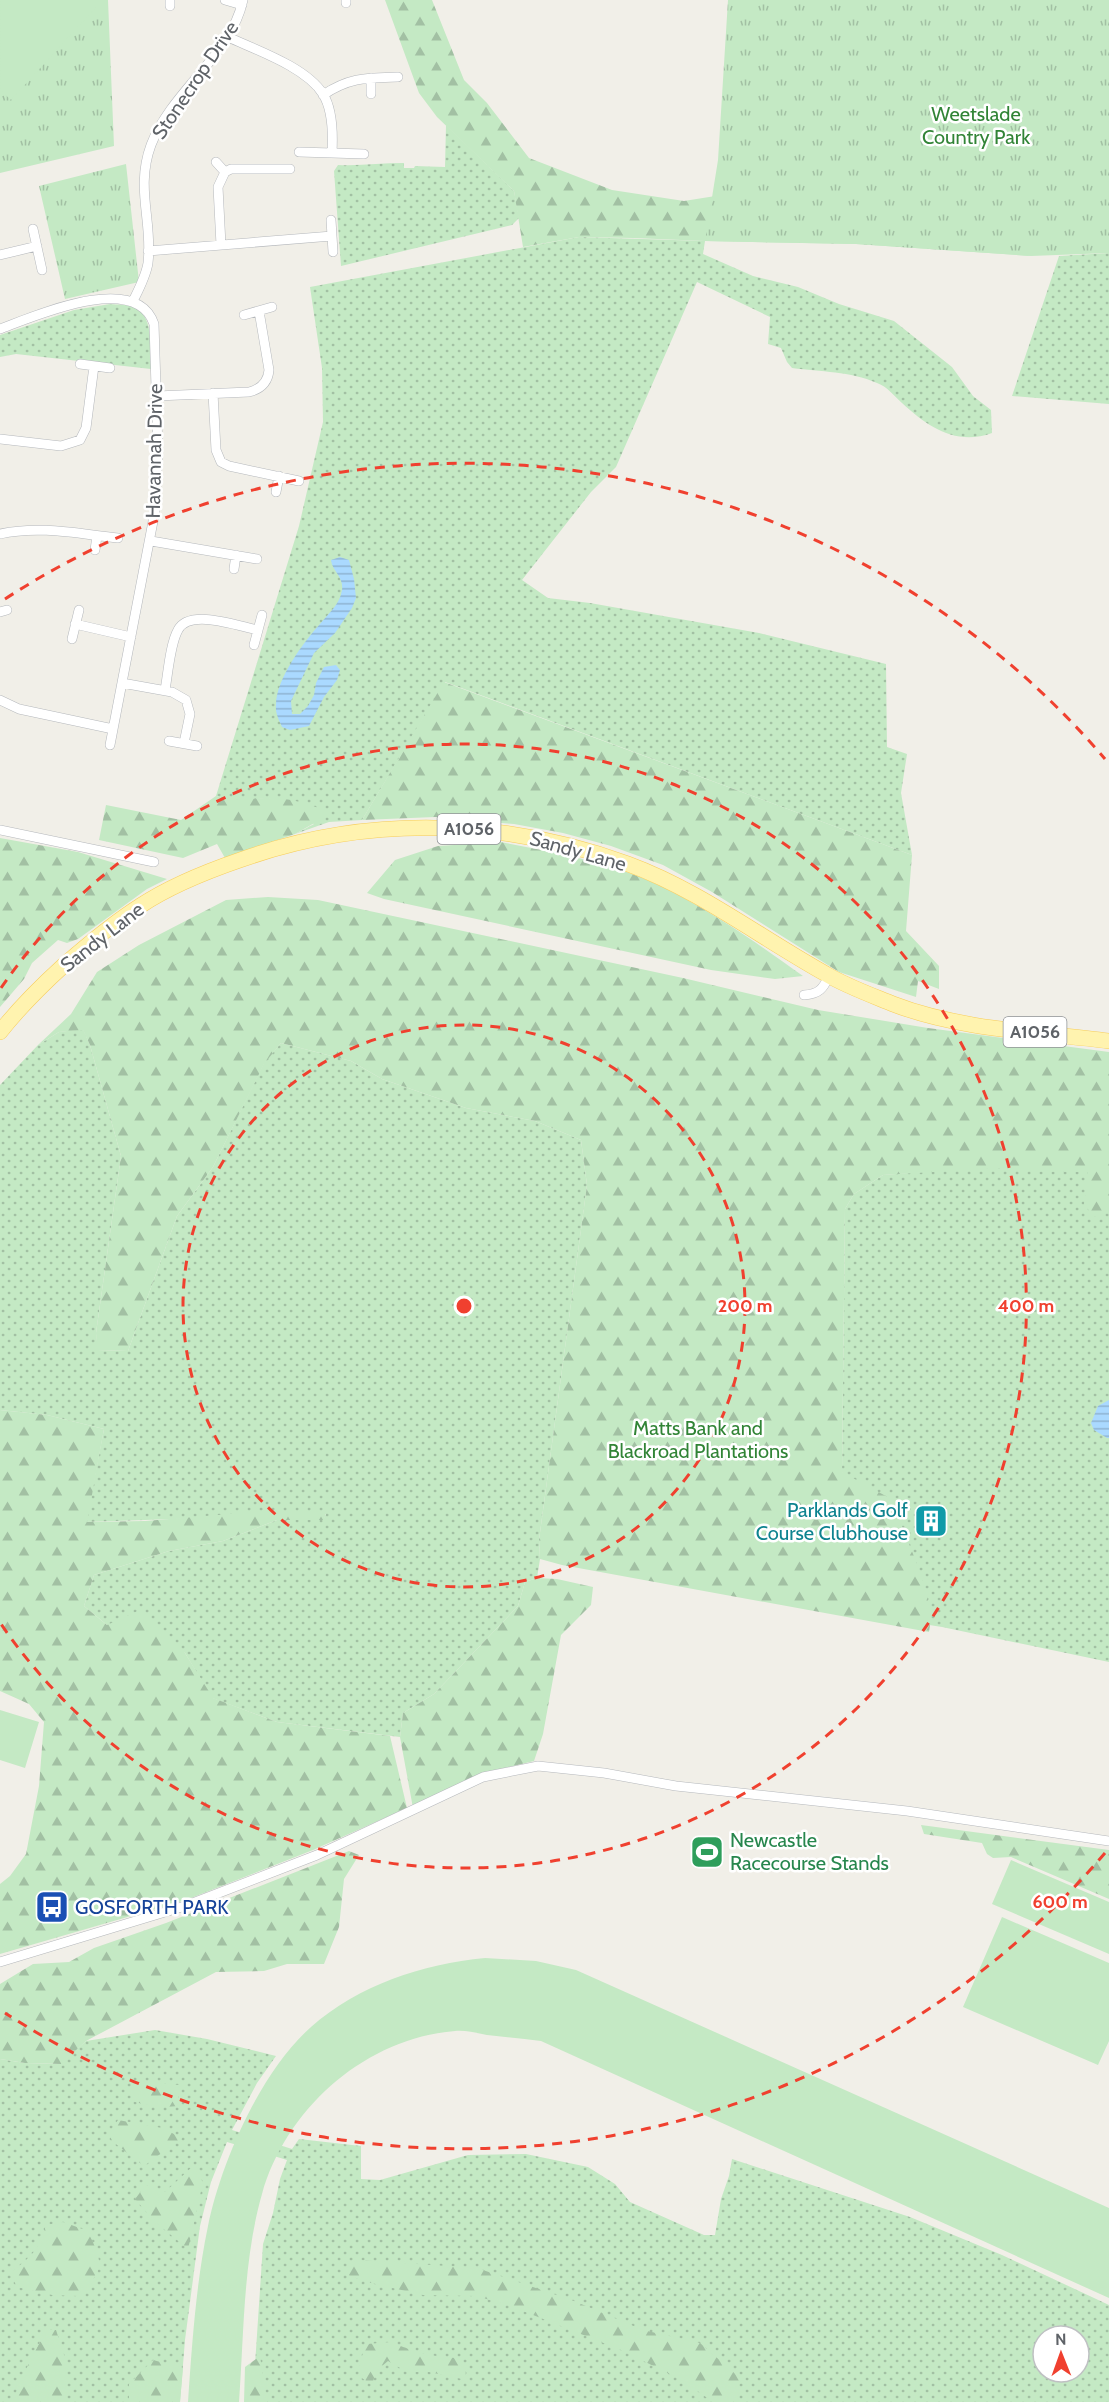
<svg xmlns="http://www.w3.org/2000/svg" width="1109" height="2402" viewBox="0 0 1109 2402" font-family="Cabin,sans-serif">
<defs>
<pattern id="grass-dots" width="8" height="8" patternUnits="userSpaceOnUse" patternTransform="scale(1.5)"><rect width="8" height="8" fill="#c4e9c4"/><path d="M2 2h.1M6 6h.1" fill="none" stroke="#a2c0a3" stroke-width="1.8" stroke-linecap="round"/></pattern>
<pattern id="forest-firs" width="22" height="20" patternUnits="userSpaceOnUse" patternTransform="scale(1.5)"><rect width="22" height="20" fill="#c4e9c4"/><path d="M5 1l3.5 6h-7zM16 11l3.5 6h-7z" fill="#a2c0a3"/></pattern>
<pattern id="park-tufts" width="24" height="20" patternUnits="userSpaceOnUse" patternTransform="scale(1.5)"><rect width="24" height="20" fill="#c4e9c4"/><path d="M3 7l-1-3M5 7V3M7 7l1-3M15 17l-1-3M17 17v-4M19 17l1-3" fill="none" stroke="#a2c0a3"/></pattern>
<pattern id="water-rules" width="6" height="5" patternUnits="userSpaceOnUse" patternTransform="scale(1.5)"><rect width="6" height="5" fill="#aad9ff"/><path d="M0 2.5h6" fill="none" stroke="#8eb4d2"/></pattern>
</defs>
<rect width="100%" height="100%" fill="#f1efe8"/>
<!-- grass -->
<path fill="url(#grass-dots)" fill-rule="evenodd" d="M446,125L514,191L519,218L512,225L341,266L334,171L338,165C361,166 381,163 404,163V168H414L415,166L445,167Z
M579,237L705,241L703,254L753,276L798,287L839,304L894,321L952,367L973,396L991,410L992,433C956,446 928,427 902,403C894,396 888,387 877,383C850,371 821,372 792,368L787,362L781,348L768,344L770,317L697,282L616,467L591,492L522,580L548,598L590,603L759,633L886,664L887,747L907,754L901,793L912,855L445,682L362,820L329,822L295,834L314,824L269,798L233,801L216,796L299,526L323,422L322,368L310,287Z
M1109,253V404L1012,396L1059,256Z
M110,304C117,305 127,304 134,307C154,315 151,351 151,369L16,354L0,357V335L74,310Z
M83,1029L90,1045L121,1156L96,1333L98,1350L128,1351L177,1216L213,1167L264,1063L281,1043L351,1061L382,1079L466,1108L535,1121L581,1140L587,1185L539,1540L540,1559L537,1578L525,1582L518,1606L434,1694L403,1713L400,1737L277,1722L212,1698L185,1653L107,1625L84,1606L94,1575L169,1551L223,1541L277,1520H323L326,1514L86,1522L104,1429L47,1415L0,1410V1085L38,1045L59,1032Z
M1109,1148V1662L942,1627L891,1619L842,1472L845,1209L854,1194L883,1175L960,1169Z
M155,2030L207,2039L276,2056L257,2083L232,2130L292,2149L299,2139L361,2146V2179L380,2180L468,2155L526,2154L588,2167L615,2184L630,2202L704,2235H715L721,2199L729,2176L732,2159L910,2217L1002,2255L1109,2305V2402H256L255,2365L263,2244L273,2213L280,2179L287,2160L227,2142L211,2182L200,2226L185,2340L180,2402H0V2059L25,2063L60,2064L86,2041ZM1043,2336H1079V2372H1043Z"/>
<!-- forest -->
<path fill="url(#forest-firs)" d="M385,0H432L464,80L487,103L529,158L612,190L684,201L779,186L1031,256L856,244L705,241L633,238L579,237L523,247L514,191L437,117L419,93Z
M444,682L912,855L906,931L939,966V989L918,981L916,997L839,972L712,892L663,865L611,846L563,833L514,824L435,817L362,820Z
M216,796C239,802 246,798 268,798C286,798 308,802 324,811L325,817L295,834L225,858L217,844L183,858L99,840L106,805L181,820Z
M0,838L78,852L167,879L147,889L78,939L67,943L58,940L32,963L24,979L0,1007Z
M501,842C541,850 582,857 621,870C684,891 750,938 803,976L775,979L711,970L384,899L367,893L395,860L438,846Z
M268,897L318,900L683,978L818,1010L928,1028L1109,1052V1206L1101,1218L1093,1216L1084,1204L1088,1172L1015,1171L999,1168L883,1175L854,1194L845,1209L842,1472L893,1500C903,1538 937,1594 929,1632L562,1565L540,1559L539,1540L587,1185L581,1140L535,1121L466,1108L382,1079L351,1061L281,1043L264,1064L213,1167L177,1216L128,1351L97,1350L96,1333L121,1156L90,1045L83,1030L59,1032L38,1045L71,1014L97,972L139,945L226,900Z
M0,1410L47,1415L104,1429L87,1522L145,1521L254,1512L326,1513L324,1520H277L223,1541L169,1551L94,1575L84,1606L107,1625L138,1611L185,1653L213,1698L277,1722L390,1736L407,1808L313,1850L186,1900L0,1954V1884L10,1876L26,1854L39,1786L44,1722L29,1704L0,1691Z
M537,1578L557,1579L593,1587L591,1605L561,1635L543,1734L534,1761L480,1774L413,1808L400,1737L403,1713L434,1694L518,1606L525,1582Z
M921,1825L1109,1850V1899L1011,1857L993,1858L987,1854L982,1843L924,1834Z
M349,1851L359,1855L344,1879L339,1927L324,1964H287L264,1971L216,1972L86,2041L61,2064L25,2063L0,2059V1984L33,1964L69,1962L94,1948L166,1923Z
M139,2081L179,2085L178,2106C162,2108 148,2106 132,2101L133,2089Z
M118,2120L162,2128L182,2138L144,2166L112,2141L109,2133Z
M192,2167L203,2182L188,2249L155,2222L135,2199L146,2185L165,2192Z
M63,2222L88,2231C103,2265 106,2268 78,2296L52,2295L17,2287L10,2273C31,2257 39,2250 46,2225Z
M357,2260L477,2268L574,2301L643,2330L700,2343L740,2378L737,2402H713L682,2380L621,2350L508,2305L476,2296L423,2295L367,2282L345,2274Z
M46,2330H56L67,2364V2402H13L20,2381Z
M391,2342C413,2352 433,2357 457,2358L466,2373L462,2379L429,2372H407L388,2361L376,2371L372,2385L359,2376V2363L367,2344Z
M260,2356L267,2402H244L245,2367Z
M153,2360L183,2368L180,2402H129V2384Z"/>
<!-- park -->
<path fill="url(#park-tufts)" d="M0,0H108L114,146L0,173Z
M728,0H1109V253L1031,256L856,244L705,241L718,160Z
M126,164L139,282L65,299L39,186Z"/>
<!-- pitch -->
<path fill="#c4e9c4" d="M1,0H91L97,6L11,100L0,90Z
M0,1710L39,1722L25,1768L0,1760Z
M1011,1860L1109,1902V1954L992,1904Z
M1002,1917L1109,1963V2041L1098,2065L963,2007Z
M485,1958L536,1961L576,1970L1109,2208V2298L541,2041C523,2039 505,2037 487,2035C477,2033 465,2030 455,2031C366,2038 286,2108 262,2194C243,2260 244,2334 239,2402H188C192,2345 196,2283 208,2226C221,2162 261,2071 311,2027C359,1985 422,1964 485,1958Z"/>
<!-- water -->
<path fill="url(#water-rules)" d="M340,557L349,560L354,579L356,598L352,608L335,633L314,653L291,701L292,714H300L308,706L314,695L316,683L324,667L336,665L340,670L337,680L324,697L309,726L290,730L282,727C279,720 275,713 276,705C276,679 303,643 320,624C329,613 340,604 342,590C344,577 332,571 331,560Z
M1109,1400V1438H1107L1094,1430L1091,1423L1098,1406Z"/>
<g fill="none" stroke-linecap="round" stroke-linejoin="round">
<!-- street casing -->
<g stroke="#b5b8bc" stroke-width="10">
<path id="street" d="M225,0L242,5
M346,0V3
M170,6V0
M228,37C256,50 306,67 323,94C333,110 333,134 332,152
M371,94V78
M323,95C350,77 367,78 398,77
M299,152L364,154
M216,162L225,172
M33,229L42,270
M332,236L333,252
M221,245L218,187L225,172L231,169H290
M148,251L332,236L331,220
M0,255L37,246
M133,301C139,289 146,276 148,263C153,222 135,188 151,145C172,90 231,56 243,0
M244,315L272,307
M0,329C35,316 136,271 154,324L158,450L155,511L110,745
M80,364L110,368
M213,393L216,450L221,462L229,466L299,481
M157,396L249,392C261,389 268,382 269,370L259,311
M0,439L61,446L80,440L86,428L94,366
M276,492L279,476
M0,534C39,525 79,534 118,538
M151,541L257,559
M95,550L97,536
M234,569L236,555
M0,612L7,610
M75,624L131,637
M72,639L79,610
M254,645L262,615
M122,683L172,692L186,700L190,714L184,743
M165,690C168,674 170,644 178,630C189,608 238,626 258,630
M0,700L19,709L113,729
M169,741L197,746
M0,830L154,862
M804,995C819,994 823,989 829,976
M0,1962L185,1906L317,1855L483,1777L538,1766L604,1773L676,1786L907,1811L1109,1841"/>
</g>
<!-- primary casing -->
<g stroke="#f7cd5b" stroke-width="16">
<path id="primary" d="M0,1032C19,1008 40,987 63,966C87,945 113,923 140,906C170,886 205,872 240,860C366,815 502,818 628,864C699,890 761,938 826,974C846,986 871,995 893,1004C960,1030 1038,1032 1109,1041"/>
</g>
<!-- street -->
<use href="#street" stroke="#fff" stroke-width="9"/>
<!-- primary -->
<use href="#primary" stroke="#fff3af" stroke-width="15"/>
</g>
<!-- distance rings -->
<g fill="none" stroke="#f0402f" stroke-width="3" stroke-dasharray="10 8">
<circle cx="464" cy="1306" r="281"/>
<path d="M1 988A562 562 0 1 1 1 1624"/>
<path d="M1105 1853A843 843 0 0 1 5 2013M5 599A843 843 0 0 1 1105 759"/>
</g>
<!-- icons -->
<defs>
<g id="building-square" transform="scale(1.725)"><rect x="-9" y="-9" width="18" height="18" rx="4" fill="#0f9aa8" stroke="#fff"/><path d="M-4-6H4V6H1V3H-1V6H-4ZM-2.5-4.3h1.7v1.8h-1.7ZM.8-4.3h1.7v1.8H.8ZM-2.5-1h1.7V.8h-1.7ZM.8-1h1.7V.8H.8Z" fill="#fff"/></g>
<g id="stadium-square" transform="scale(1.725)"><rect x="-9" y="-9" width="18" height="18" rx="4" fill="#2e9e5b" stroke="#fff"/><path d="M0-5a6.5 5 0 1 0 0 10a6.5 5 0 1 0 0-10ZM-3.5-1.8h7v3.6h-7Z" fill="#fff"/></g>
<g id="bus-square" transform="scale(1.725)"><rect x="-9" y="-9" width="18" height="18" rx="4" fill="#1a4fb4" stroke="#fff"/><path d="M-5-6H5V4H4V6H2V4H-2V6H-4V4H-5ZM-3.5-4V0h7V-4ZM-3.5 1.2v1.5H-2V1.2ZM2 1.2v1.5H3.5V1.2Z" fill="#fff"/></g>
</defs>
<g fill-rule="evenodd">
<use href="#building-square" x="931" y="1521"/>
<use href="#stadium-square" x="707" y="1852"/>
<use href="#bus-square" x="52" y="1907"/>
</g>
<g text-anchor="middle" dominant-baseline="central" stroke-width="5" stroke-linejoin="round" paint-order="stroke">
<!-- shield labels -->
<g fill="#fff" stroke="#8f9295" stroke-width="1.5">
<rect x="437.5" y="814" width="63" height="30" rx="4.5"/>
<rect x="1003.5" y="1017" width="63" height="30" rx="4.5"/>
</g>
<g font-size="18" font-weight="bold" fill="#5f6368">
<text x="469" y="829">A1056</text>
<text x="1035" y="1032">A1056</text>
</g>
<!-- street labels -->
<g font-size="20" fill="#5f6368" stroke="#fff">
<text transform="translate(195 80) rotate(-56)">Stonecrop Drive</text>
<text transform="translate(154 451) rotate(-89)">Havannah Drive</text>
<text transform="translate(578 851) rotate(16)">Sandy Lane</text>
<text transform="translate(102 937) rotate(-38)">Sandy Lane</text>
</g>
<!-- park labels -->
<g font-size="20" fill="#318436" stroke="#fff">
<text x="976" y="114">Weetslade<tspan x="976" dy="23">Country Park</tspan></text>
<text x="698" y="1428">Matts Bank and<tspan x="698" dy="23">Blackroad Plantations</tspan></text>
</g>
<!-- culture labels -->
<g font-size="20" fill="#0d838f" stroke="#fff" text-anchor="end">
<text x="908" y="1510">Parklands Golf<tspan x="908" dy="23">Course Clubhouse</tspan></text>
</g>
<!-- leisure labels -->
<g font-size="20" fill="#27864d" stroke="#fff" text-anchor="start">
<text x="730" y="1840">Newcastle<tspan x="730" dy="23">Racecourse Stands</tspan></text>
</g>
<!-- transit labels -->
<g font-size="20" fill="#164399" stroke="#fff" text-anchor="start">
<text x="75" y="1907">GOSFORTH PARK</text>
</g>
</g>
<circle cx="464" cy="1306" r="9" fill="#f0402f" stroke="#fff" stroke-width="3"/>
<g font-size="18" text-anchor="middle" font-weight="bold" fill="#f0402f" stroke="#fff" stroke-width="5" stroke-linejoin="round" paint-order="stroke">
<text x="745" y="1312">200 m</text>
<text x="1026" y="1312">400 m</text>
<text x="1060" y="1908">600 m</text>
</g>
<!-- north arrow -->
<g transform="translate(1061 2354) rotate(359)"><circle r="28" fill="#ffffff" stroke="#bfc1c3" stroke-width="1.5"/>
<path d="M0-4.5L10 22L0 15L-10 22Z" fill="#f0402f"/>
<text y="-9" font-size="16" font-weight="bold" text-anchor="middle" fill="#5f6368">N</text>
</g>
</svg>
